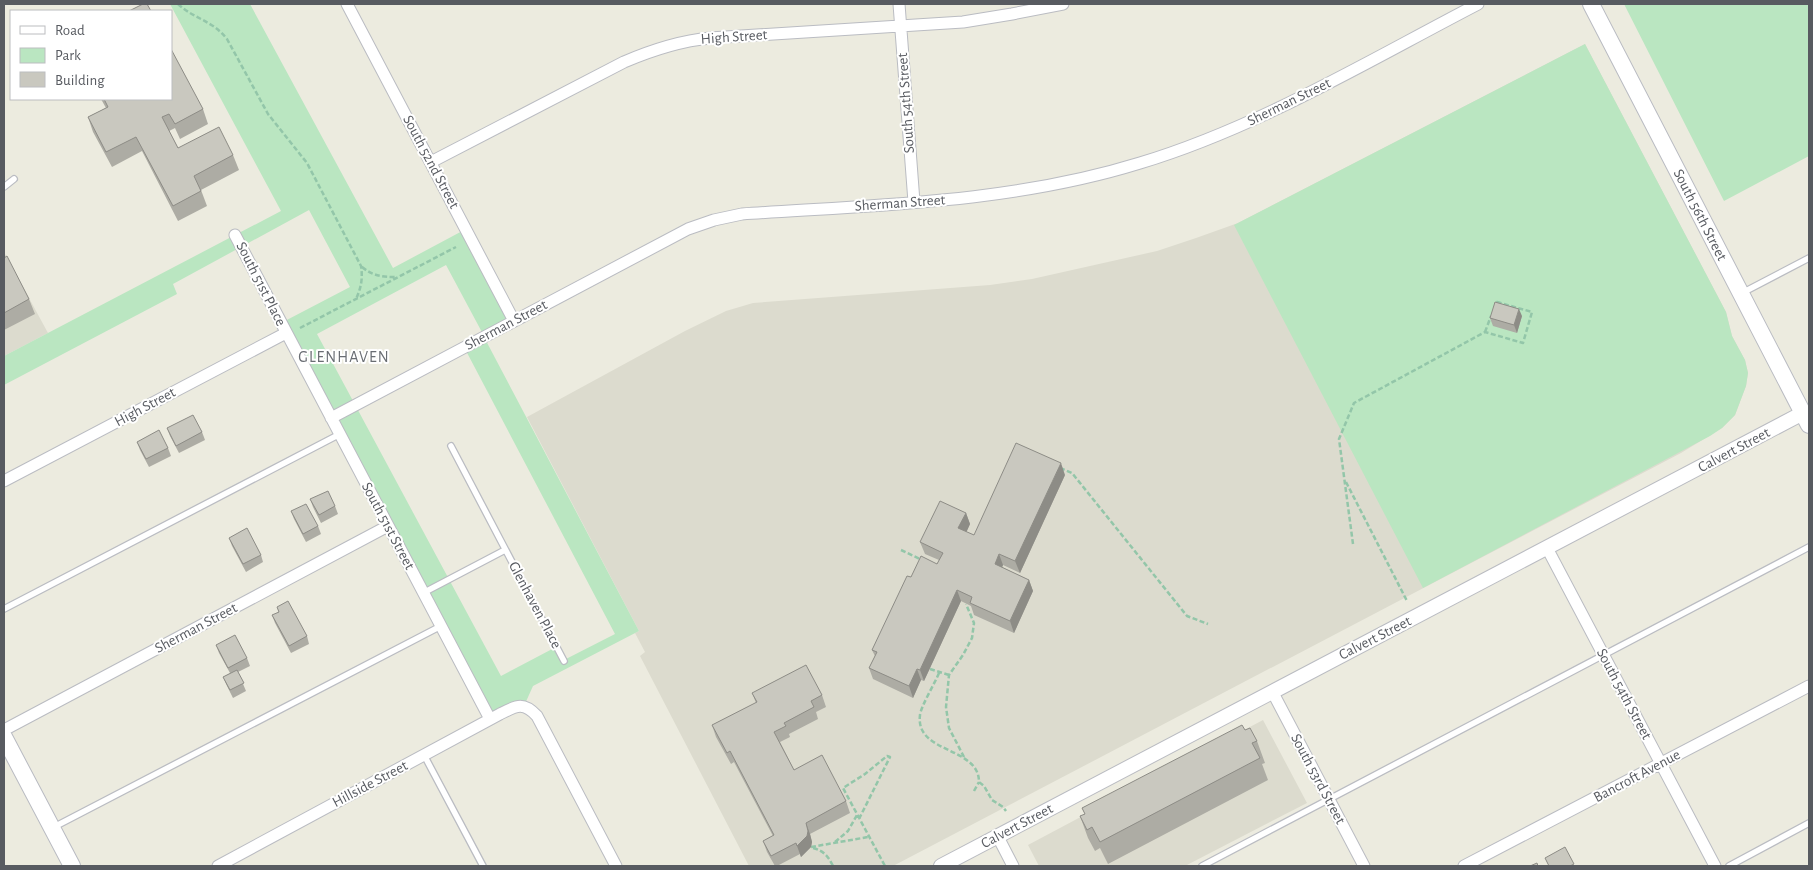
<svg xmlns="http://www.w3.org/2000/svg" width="1813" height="870" viewBox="0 0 1813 870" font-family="'Alegreya Sans',sans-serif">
<rect width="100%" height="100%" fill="#ecebdf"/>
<!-- education -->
<path fill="#dcdbce" d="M1585,44L1726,312L1732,336L1745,360L1748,373L1746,386L1735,415L1722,428L1681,453L893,866H749L640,656L645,652L635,633L639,631L527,417L685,331L726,311L753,303L990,285L1032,279L1157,251L1196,238L1238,223Z
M4,252L48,333L4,356Z
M1263,720L1307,803L1185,866H1039L1028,845Z"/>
<!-- green -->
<path fill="#bae6c1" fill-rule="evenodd" d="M170,4H250L393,268L466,229L514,321L484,337L639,631L533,686L524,706L490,719L281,323L350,287L309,210L173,284L177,294L4,385V356L281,211ZM446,265L484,336L464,347L615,634L564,660L556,647L501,676L317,334Z
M1624,4H1809V156L1724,201Z
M1585,44L1726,312L1732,336L1745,360L1748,373L1746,386L1735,415L1722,428L1710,436L1423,588L1234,225Z"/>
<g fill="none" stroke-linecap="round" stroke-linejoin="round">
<!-- service casing -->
<g stroke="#babcc2" stroke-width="8">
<path id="service" d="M4,187L14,179
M1742,293L1809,258
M451,446L564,661
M423,593L505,550
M4,609L340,434
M424,755L483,866
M54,827L441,626
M1202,866L1809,547
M1729,866L1809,823"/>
</g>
<!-- minor casing -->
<g stroke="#babcc2" stroke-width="13">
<path id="minor" d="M347,4L514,321
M899,4L914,202
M431,162L624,62C652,50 679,41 710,38L963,22L1012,14L1063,4
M235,235L490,719
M331,418L688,229L714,220L742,214C875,205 1011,203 1140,163C1259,127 1368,61 1478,4
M4,481L286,333
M1547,548L1715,866
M1272,691L1364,866
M4,730L388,526
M998,837L1013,866
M218,866L500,714C516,706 523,701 537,716L616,866
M1464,866L1809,686"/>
</g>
<!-- tertiary casing -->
<g stroke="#babcc2" stroke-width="16">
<path id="tertiary" d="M941,866L1803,413"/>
</g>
<!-- secondary casing -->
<g stroke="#b9bbc2" stroke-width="18">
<path id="secondary" d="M1591,4L1809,425
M4,737L72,866"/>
</g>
<!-- path -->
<path stroke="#93c6a9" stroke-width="2.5" stroke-dasharray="5 2.5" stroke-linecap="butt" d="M178,4C194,19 212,20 227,39L268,114L307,163L361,266C363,279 361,288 356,299
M362,267C373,276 382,277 396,277
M300,328L456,247
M1485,332L1491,316
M1060,468L1072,473L1187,616L1208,624
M1346,482L1407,601
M1353,544L1339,439L1354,403L1485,332L1523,343L1532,312L1497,302L1496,303
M901,550L922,560
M930,669L949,675
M939,673C935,683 921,706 920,715C915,754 979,746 979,782L984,786L992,800L1003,807L1006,811
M964,757L949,728L946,707L949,675L963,655L972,638L974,623L966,604
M974,791L979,782
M859,819L890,757L887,756L865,774L843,788L885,866
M835,842L848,831L857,815
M811,847L868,837
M813,848C824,851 828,856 833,866"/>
<!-- service -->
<use href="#service" stroke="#fff" stroke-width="5.5"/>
<!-- minor -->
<use href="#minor" stroke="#fff" stroke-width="11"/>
<!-- tertiary -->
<use href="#tertiary" stroke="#fff" stroke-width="14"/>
<!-- secondary -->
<use href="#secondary" stroke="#fff" stroke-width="16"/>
</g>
<!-- wall -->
<path fill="#adaca4" d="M101,99H171L203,109L208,124L180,139L175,128L169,131L178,148L233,155L239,170L201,190L207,206L178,221L142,151L112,167L93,132L88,117L106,108Z
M4,258L29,299L35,314L4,330Z
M1522,316L1517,333L1493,326L1490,318Z
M167,428L202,432L205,440L179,453L170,436Z
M137,442L168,448L171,456L149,467L140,450Z
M1065,475L1020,573L1003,565L1002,567L1029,580L1033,591L1014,633L974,615L971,606L961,601L924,681L921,680L913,698L873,679L869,668L875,656L872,650L911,577L937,564L939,560L925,554L920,542L966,513L970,524L966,532L974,535Z
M310,499L335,506L338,514L321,523L313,507Z
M291,511L318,526L321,534L306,542L294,519Z
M229,538L261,555L263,562L246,572L232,546Z
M277,607L307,636L309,644L291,653L275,623L272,615L279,612Z
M216,645L247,658L250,666L238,672L246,691L233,698L226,684L223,677L230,673L219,653Z
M752,693L822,695L826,707L816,712L818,719L789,734L790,737L780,742L794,770L846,801L850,813L810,834L812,842L811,847L801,857L800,854L777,866H775L767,852L763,841L773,836L734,762L731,764L716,737L712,725L756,703Z
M1245,730L1257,741L1265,763L1262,764L1268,780L1108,864L1100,848L1095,851L1088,838L1080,816L1085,814L1082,808Z"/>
<!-- shaded-wall -->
<path fill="#8d8c86" d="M1519,309L1522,316L1517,333L1514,325Z
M1061,463L1065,475L1020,573L1015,561Z
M966,513L970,524L963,540L958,528Z
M999,554L1003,565L999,575L995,564Z
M1029,580L1033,591L1014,633L1010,621Z
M957,590L961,601L924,681L920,670Z
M917,669L921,680L913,698L909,686Z
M806,823L810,834L812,842L811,847L801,857L797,846Z"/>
<!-- building -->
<path fill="#c9c8bf" stroke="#8d8c86" d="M143,4H147L151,11H129Z
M171,49L203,109L175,124L169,114L162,117L178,148L219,127L233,155L194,176L201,191L173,206L136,137L106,152L88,117L108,107L104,99H171Z
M7,256L29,299L4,313V258Z
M1495,302L1519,309L1514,325L1490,318Z
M193,415L202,432L176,446L167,428Z
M159,430L168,448L146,459L137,442Z
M1016,443L1061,463L1015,561L999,554L995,564L1029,580L1010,621L970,603L972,597L957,590L920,670L917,669L909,686L869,668L877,652L872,650L907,576L911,577L921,556L937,564L943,553L920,542L940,501L966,513L958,528L974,535Z
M328,491L335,506L319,515L310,499Z
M306,504L318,526L303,534L291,511Z
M247,528L261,555L243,564L229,538Z
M288,601L307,636L289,646L272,615L279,612L277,607Z
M235,635L247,658L228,668L216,645Z
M806,665L822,695L811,701L814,707L784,723L786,726L774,732L794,770L822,755L846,801L806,823L808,831L807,836L797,846L796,843L771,856L763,841L774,835L730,751L727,753L712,725L757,702L752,693Z
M237,670L244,683L230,690L223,677Z
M1242,725L1245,730L1250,728L1257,741L1252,743L1260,758L1100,842L1092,827L1087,830L1080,816L1085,814L1082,808Z
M1565,847L1574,864L1570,866H1549L1545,858Z
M1537,863L1538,866H1530Z"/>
<g text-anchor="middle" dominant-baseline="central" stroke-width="4" stroke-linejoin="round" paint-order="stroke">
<!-- street labels -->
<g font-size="15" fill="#585b61" stroke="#fff">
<text transform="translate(734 37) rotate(-4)">High Street</text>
<text transform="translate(1289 102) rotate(-26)">Sherman Street</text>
<text transform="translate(906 103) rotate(-94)">South 54th Street</text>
<text transform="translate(431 162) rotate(62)">South 52nd Street</text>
<text transform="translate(900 203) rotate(-4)">Sherman Street</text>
<text transform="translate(1700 215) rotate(63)">South 56th Street</text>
<text transform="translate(261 284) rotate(63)">South 51st Place</text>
<text transform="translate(506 325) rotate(-28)">Sherman Street</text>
<text transform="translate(145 407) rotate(-28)">High Street</text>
<text transform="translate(1734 450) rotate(-28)">Calvert Street</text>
<text transform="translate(388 526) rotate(62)">South 51st Street</text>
<text transform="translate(535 605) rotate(62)">Glenhaven Place</text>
<text transform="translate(196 628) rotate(-28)">Sherman Street</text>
<text transform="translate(1375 638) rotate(-27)">Calvert Street</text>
<text transform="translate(1624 694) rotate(62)">South 54th Street</text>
<text transform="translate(1637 776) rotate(-28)">Bancroft Avenue</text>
<text transform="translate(1318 779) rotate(62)">South 53rd Street</text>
<text transform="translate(370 784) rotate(-28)">Hillside Street</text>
<text transform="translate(1017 826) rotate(-28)">Calvert Street</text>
</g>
<!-- neighbourhood labels -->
<g font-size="16" letter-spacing="1" fill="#696d73" stroke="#fff">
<text x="344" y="357">GLENHAVEN</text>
</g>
</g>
<!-- border -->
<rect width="1813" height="870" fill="none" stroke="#585b61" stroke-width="10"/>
<!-- legend -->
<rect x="10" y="10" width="162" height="90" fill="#ffffff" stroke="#bcbdc0"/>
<rect x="20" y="26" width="25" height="8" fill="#ffffff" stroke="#bcbdc0"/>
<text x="55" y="35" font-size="15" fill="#585b61">Road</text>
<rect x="20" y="48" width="25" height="15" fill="#bae6c1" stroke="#bcbdc0"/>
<text x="55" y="60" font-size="15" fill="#585b61">Park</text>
<rect x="20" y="72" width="25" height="15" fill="#c9c8bf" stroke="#bcbdc0"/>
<text x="55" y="85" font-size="15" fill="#585b61">Building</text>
</svg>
